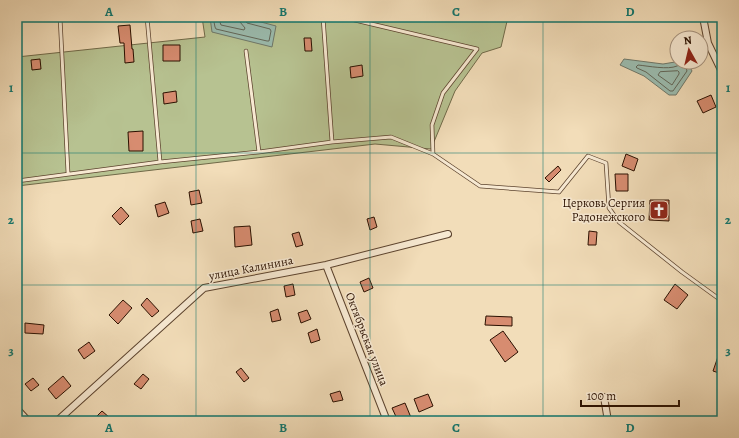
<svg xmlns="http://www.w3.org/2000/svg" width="739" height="438" viewBox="0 0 739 438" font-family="Alegreya,serif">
<rect width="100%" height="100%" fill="#f2ddb9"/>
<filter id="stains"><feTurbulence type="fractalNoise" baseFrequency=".005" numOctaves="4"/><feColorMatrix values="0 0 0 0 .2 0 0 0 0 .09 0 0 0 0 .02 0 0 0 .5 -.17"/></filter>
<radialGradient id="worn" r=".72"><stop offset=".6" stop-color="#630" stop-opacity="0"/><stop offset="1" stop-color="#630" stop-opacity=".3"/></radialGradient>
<!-- green -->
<path fill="#b7c291" stroke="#706948" d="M202,17H508L501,47L482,53L455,91L431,149L375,144L17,186V57L205,37Z"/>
<!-- water -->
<path fill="#9bbcaf" stroke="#6e7769" d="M210,17H242L276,26L272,47L212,32Z
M624,59L663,64L675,62L688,63L692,71L676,95H669L644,76L620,65Z"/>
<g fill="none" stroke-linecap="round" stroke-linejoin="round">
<!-- shore -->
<path stroke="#626658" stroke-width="1" d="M213,17L215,27L216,29L267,41H269L271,31L270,29L247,23L245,20L244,17
M218,17L221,25L244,30L245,28L240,22L239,17
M682,62C681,63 680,65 677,66C668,70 648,66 638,65L636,67L637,68L646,72L670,91H673L687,71L684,62
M678,71L679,72V74L672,85L658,75L660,72Z"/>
</g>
<!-- building -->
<path fill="#d78c70" stroke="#2a1000" d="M130,25L132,49H133L134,62L125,63L124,43H120L118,26Z
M304,38H311L312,51H305Z
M163,45H180V61H163Z
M40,59L41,69L32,70L31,60Z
M362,65L363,76L351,78L350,67Z
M176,91L177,102L164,104L163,93Z
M711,95L716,107L703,113L697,101Z
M143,131V151H129L128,132Z
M626,154L638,159L634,171L622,166Z
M558,166L561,170L549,182L545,178Z
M615,174H628V191H616Z
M199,190L202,203L191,205L189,192Z
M650,200H669V221L649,220Z
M165,202L169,213L158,217L155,205Z
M121,207L129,216L120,225L112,216Z
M374,217L377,227L370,230L367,219Z
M200,219L203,231L193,233L191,221Z
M250,226L252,245L235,247L234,227Z
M589,231L597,232L596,245H588Z
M299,232L303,245L296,247L292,234Z
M369,278L373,288L364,292L360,282Z
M293,284L295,295L286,297L284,286Z
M675,284L688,295L677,309L664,300Z
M147,298L159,311L152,317L141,305Z
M123,300L132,308L118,324L109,315Z
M278,309L281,320L272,322L270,312Z
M307,310L311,319L301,323L298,313Z
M486,316L512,317V326L485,325Z
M25,323L44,325L43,334L25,333Z
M317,329L320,340L311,343L308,333Z
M503,331L518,352L505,362L490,340Z
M89,342L95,351L84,359L78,350Z
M721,348H722V374L713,371Z
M241,368L249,378L244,382L236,372Z
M143,374L149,379L141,389L134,384Z
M63,376L71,386L56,399L48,389Z
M33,378L39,385L31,391L25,384Z
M340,391L343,400L333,402L330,394Z
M428,394L433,406L419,412L414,399Z
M405,403L412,420L409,421H398L392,408Z
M102,411L110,418L107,421H99L96,417Z"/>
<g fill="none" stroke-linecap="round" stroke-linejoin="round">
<!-- service casing -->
<g stroke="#5c432e" stroke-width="4.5">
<path id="service" d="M60,17L68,173
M147,17L160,162
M323,17L332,142
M342,17L477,49L443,93L432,125L433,154L480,186L559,192L588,156L606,163L609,208L619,222L682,272L722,301
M246,51L259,152
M17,181L160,162L259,152L332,142L391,137L433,154"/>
</g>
<!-- minor casing -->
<g stroke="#5c432e" stroke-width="8">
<path id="minor" d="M703,17L708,43L722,72
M326,265L387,421
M604,397L608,421
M17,409L28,421
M57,421L204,288L326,265L448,234"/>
</g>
<!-- service -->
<use href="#service" stroke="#f7e9d2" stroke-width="3"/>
<!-- minor -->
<use href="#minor" stroke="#f7e9d2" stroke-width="6"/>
</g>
<!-- grid -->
<path fill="none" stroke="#0f766e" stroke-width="1" stroke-opacity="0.55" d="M196,17V421M370,17V421M543,17V421M17,153H722M17,285H722"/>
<!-- icons -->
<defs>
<g id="church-square" transform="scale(1)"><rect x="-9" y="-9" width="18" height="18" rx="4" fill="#8f2418" stroke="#f7e9d2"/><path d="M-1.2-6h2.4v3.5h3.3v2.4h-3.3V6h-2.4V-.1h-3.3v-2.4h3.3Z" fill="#fff"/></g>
</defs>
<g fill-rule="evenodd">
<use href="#church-square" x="659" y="210"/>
</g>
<g text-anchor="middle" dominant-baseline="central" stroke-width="3" stroke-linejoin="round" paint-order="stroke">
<!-- poi labels -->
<g font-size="12" fill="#2a1000" stroke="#f7e9d2" text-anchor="end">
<text x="645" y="203">Церковь Сергия<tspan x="645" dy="14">Радонежского</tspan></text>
</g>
<!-- street labels -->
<g font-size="12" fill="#2a1000" stroke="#f7e9d2">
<text transform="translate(251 268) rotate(-11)">улица Калинина</text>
<text transform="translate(367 339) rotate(69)">Октябрьская улица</text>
</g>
</g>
<!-- margin -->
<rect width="739" height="438" fill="none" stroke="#f2ddb9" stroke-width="44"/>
<!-- north arrow -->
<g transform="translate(689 50) rotate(352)"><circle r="19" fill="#f7e9d2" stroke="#a5927e"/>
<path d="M0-3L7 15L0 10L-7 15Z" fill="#8f2418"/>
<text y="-6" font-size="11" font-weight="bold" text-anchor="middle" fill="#2a1000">N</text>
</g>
<!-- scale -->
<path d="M581 400v6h98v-6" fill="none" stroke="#2a1000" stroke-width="2"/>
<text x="587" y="400" font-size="12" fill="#2a1000" stroke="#f7e9d2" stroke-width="3" paint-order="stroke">100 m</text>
<rect x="22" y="22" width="695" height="394" fill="none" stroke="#0f766e" stroke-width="1.5"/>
<g font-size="13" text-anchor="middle" font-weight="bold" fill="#0f766e">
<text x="109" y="16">A</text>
<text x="283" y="16">B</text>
<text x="456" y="16">C</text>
<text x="630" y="16">D</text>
<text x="11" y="92">1</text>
<text x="728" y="92">1</text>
<text x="11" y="224">2</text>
<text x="728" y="224">2</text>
<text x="11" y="355">3</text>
<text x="728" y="355">3</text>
<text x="109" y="432">A</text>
<text x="283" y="432">B</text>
<text x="456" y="432">C</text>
<text x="630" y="432">D</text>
</g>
<rect width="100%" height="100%" filter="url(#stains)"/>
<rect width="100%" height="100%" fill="url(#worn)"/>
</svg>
